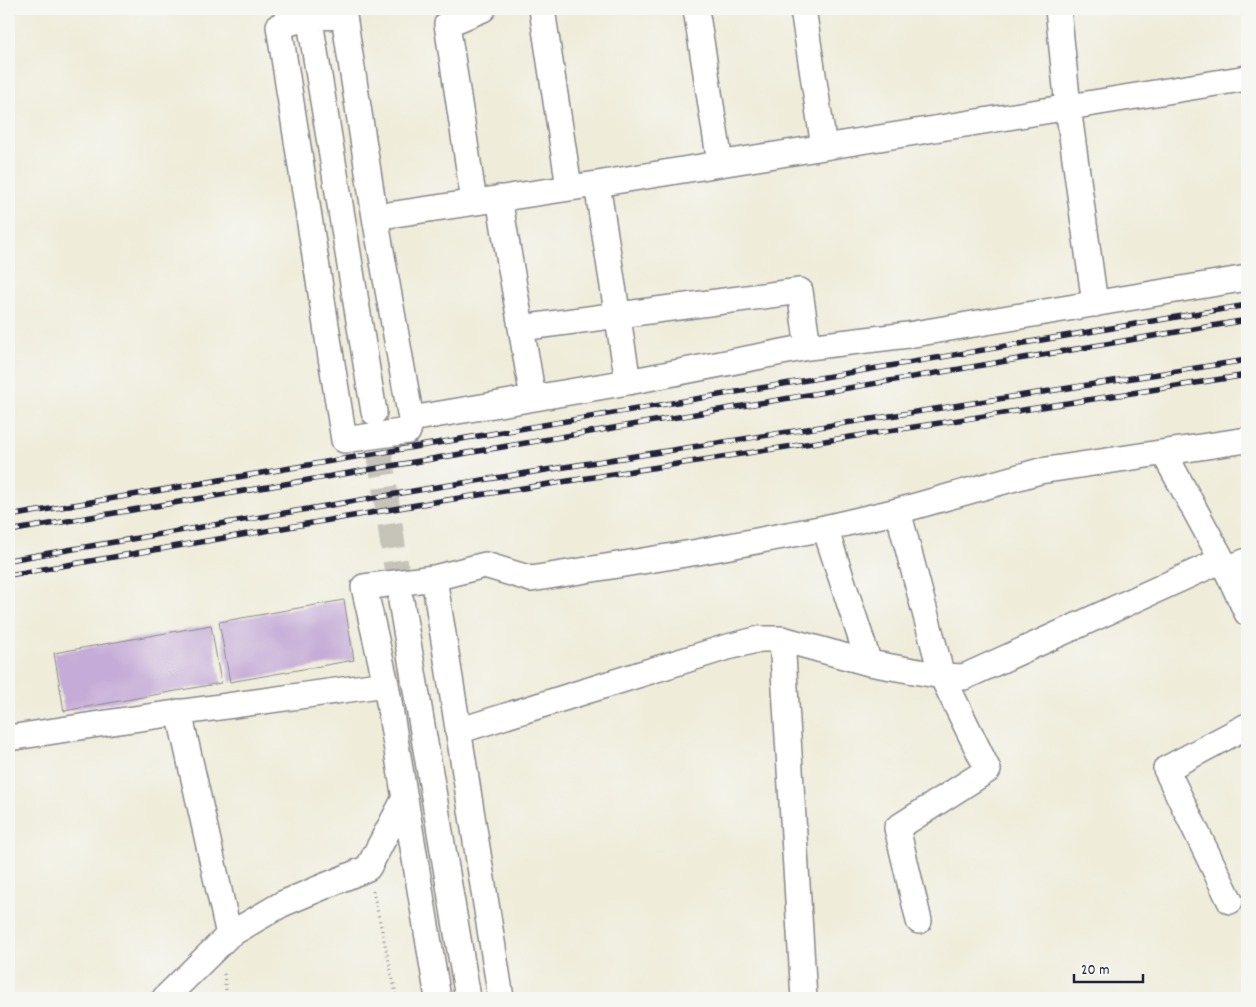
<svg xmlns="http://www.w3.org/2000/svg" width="1256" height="1007" viewBox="0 0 1256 1007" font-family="Dekko,sans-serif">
<rect width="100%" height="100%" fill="#f6f6f2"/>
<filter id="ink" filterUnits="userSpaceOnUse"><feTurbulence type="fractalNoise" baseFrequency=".02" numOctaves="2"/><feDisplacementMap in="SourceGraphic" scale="10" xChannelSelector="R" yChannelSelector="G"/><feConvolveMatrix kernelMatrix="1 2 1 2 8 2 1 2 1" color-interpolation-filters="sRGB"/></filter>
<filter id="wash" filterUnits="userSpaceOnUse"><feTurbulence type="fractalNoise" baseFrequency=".0096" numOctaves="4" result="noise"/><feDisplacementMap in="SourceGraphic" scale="20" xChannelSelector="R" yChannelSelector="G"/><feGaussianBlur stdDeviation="1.12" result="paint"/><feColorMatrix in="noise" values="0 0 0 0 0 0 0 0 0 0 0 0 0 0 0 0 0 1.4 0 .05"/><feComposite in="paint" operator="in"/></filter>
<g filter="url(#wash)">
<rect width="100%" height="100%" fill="#efecd9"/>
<g id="blocks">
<!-- building -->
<path fill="#c5abd7" d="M344,600L354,660L230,682L219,622Z
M211,625L221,683L64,711L54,653Z"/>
</g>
</g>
<g filter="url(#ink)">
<use href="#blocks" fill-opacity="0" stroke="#88878a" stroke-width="1"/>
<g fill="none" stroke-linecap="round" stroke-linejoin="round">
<!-- minor-tunnel -->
<path stroke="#c6c4b9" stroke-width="25" stroke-dasharray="25 12" stroke-linecap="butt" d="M374,414L401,601"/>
<!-- minor casing -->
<g stroke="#88878a" stroke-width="28">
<path id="minor" d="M308,9L374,412
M542,9L569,187
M696,9L720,163
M803,9L824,147
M1058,9L1068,107L1095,304
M344,16L375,217L411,419L408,431L344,440L279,26L309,17Z
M597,184L628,382
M499,198L533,398
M474,202L447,24L483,9
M375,217L597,184L1247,78
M521,328L800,291L808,347
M411,419L628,382L808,347L908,335L1247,278
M1164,453L1222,560L1247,613
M898,511L942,676L988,770L897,828L919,921
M825,528L869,663
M1226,569L1247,561
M434,578L485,565L531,579L698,552L825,528L898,511L1040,471L1247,440
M401,601L468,998
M782,639L804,998
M179,712L229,935
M458,731L724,648L760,639H782L869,663L942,676L964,677L1222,560
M9,738L119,721L386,684
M1230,901L1166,769L1247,726
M165,998L229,935L282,904L368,868L405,798
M438,998L386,684L364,587L434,578L501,998"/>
</g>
<!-- path -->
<path stroke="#88878a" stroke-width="3" stroke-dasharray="1 4" stroke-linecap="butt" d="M373,891L397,998
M224,974L227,998"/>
<!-- minor -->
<use href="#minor" stroke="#fff" stroke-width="25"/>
<!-- rail casing -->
<g stroke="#22223b" stroke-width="5.5">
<path id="rail" d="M9,516L1247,305
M9,531L1247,320
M9,560L431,488L1247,360
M9,575L434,502L1247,375"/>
</g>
<!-- rail -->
<use href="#rail" stroke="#f6f6f2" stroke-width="4" stroke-dasharray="11" stroke-linecap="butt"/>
</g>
</g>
<!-- margin -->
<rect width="1256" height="1007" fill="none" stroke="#f6f6f2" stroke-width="30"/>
<!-- scale -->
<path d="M1074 974v8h69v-8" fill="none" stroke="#22223b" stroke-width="2.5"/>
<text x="1081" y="974" font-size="15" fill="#22223b" stroke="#f6f6f2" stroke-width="4" paint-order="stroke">20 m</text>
</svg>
